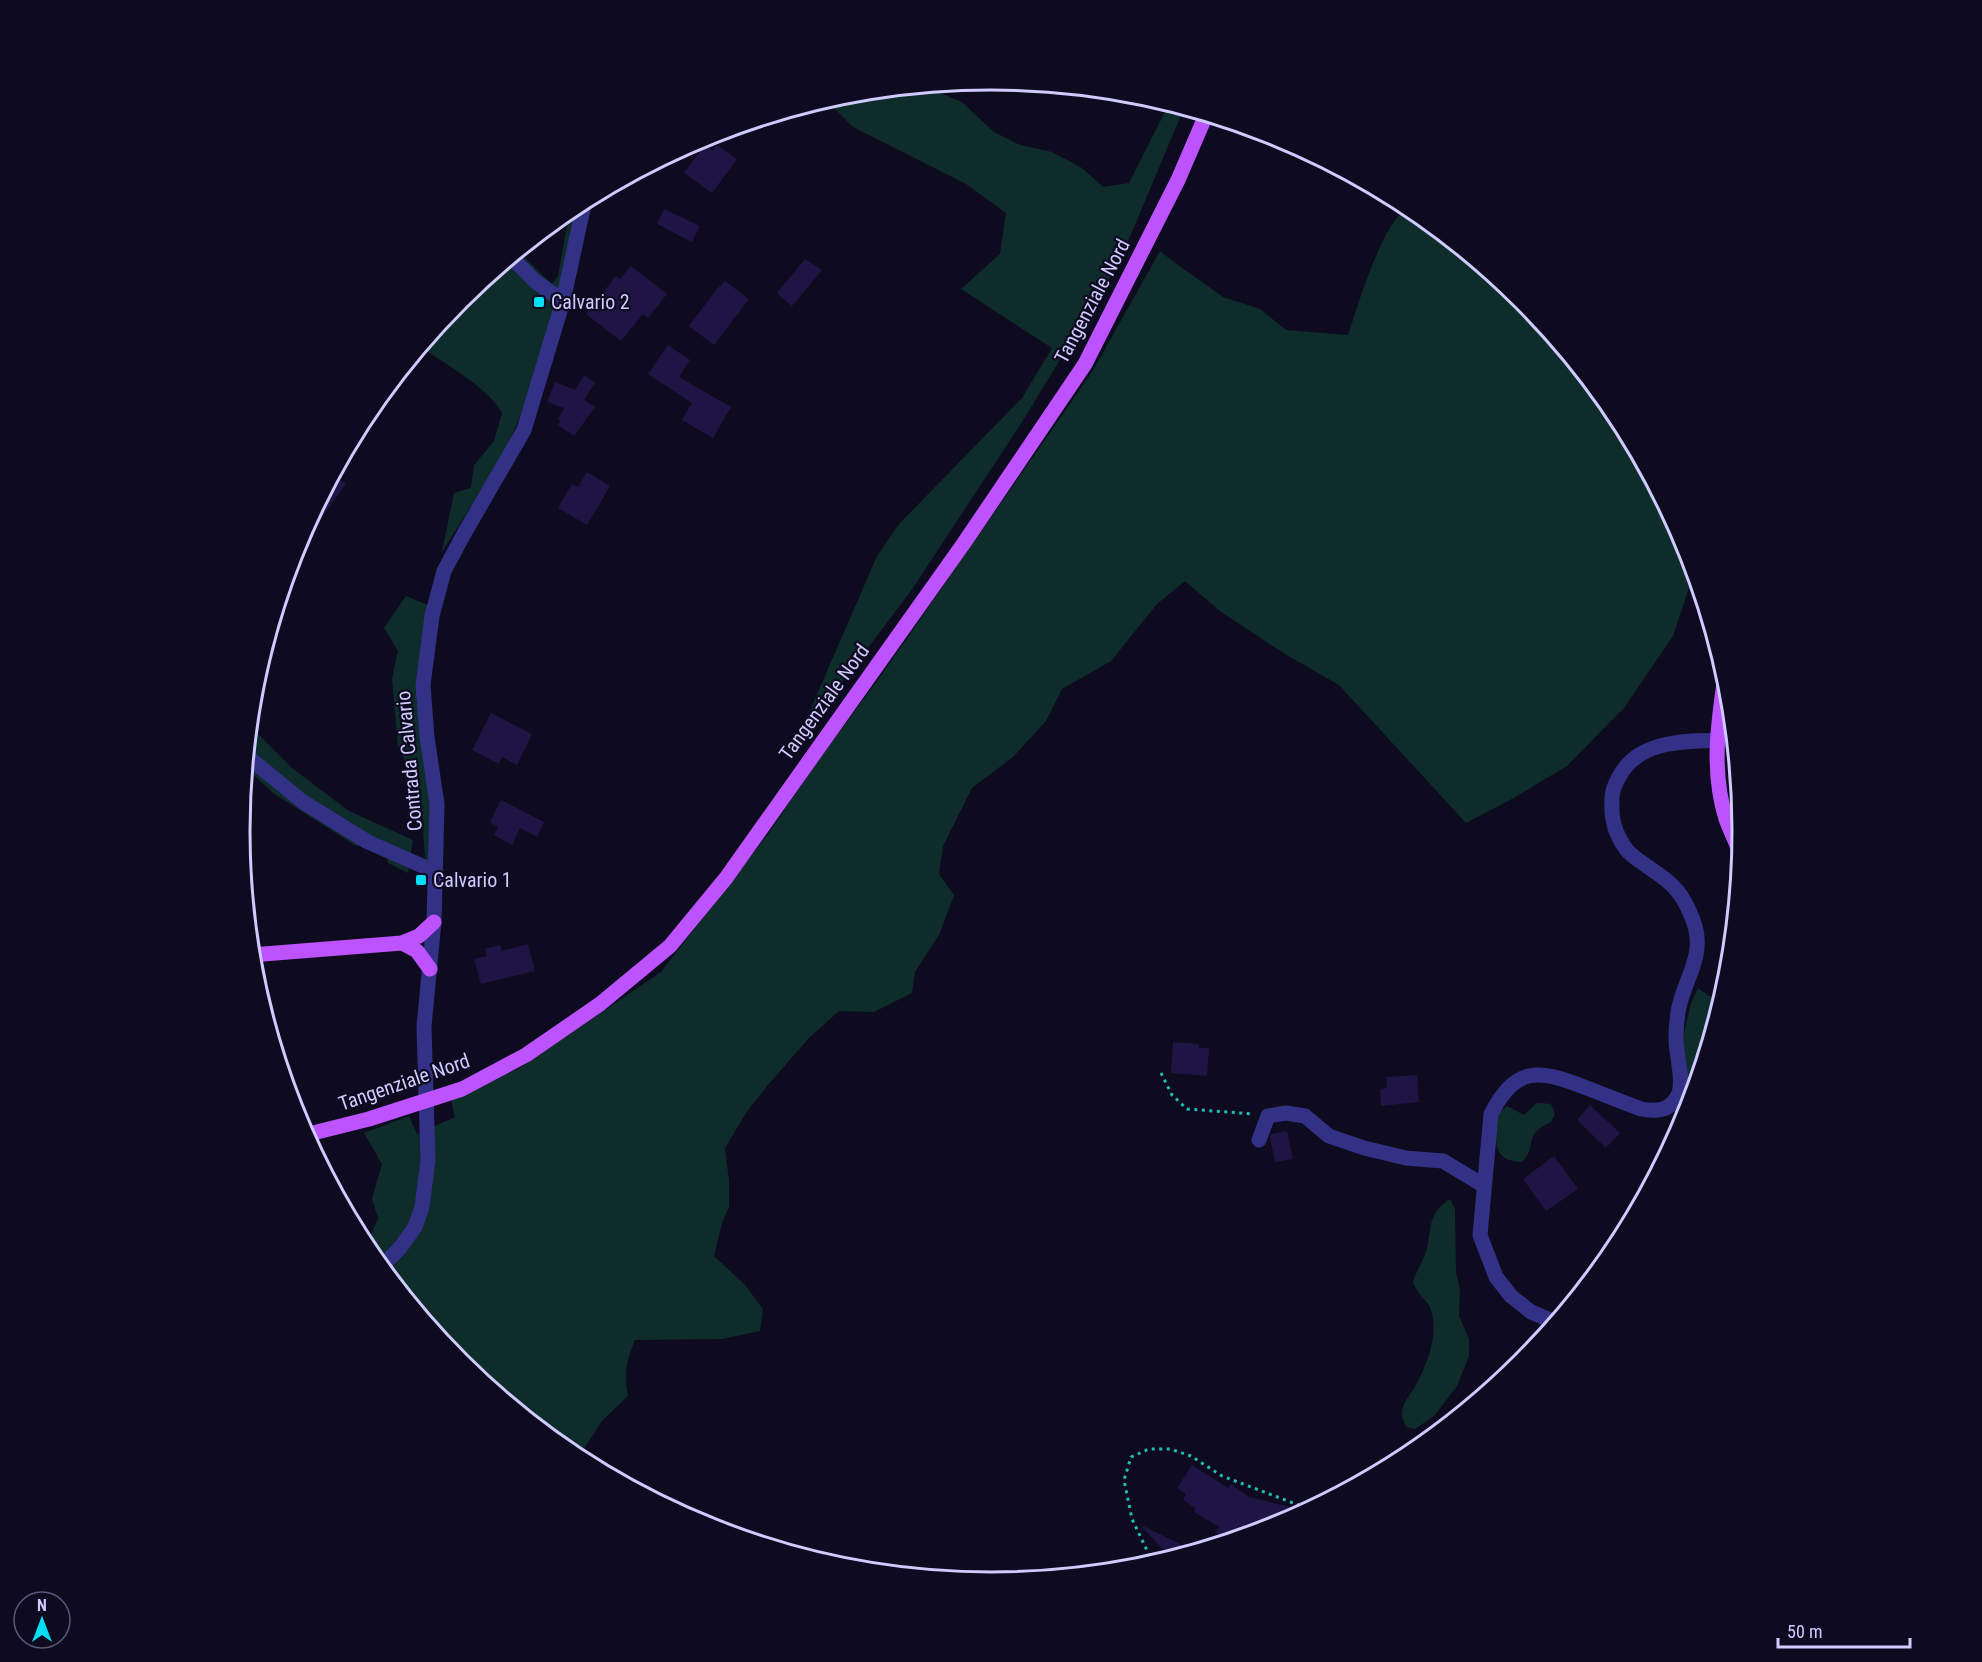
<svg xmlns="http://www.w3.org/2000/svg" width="1982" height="1662" viewBox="0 0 1982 1662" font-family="'Roboto Condensed',sans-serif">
<rect width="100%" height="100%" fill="#0e0b21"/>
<!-- green -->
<path fill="#0d2c2a" d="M923,86L962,102L994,132L1020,145L1052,152L1082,168L1103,187L1129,183L1169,104L1184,108L1119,263L1022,422L913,588L795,745L877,556L899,524L1022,398L1052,348L961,289L1000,254L1006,213L966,184L853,127L826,100L845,94Z
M582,202L532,388L504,454L442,552L454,493L471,488L474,465L494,441L502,413C490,389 444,363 421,347L460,299L518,251L552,284L558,276L568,220L562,215Z
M1409,206L1523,300L1616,414L1685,544L1694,573L1673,636L1624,708L1567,766L1510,800L1466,823L1339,685L1285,654L1221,612L1185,581L1157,604L1111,661L1062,689L1046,721L1013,757L972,788L943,846L939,874L954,895L940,933L915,972L912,993L874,1012L839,1011L809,1038L767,1086L746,1113L725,1148L729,1180V1207L722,1223L714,1256L745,1285L763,1309L760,1331L722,1339L635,1340C626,1362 624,1372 628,1396L602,1421L578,1458L573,1456L459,1362L366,1248L378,1218L372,1199L382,1164L364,1133L409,1116L417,1134L455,1117L451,1100L521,1067L661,972L768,834L822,755L880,677L1092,372L1160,251L1178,265L1223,297L1260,309L1286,330L1348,335C1359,303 1381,224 1409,206Z
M406,596L430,606L433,877H426L422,810L409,769L398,746L392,679L398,651L384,628Z
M250,726L292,768L349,811L413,840L408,873L388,863L384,844L356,846L273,793L246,768Z
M1698,988L1709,996L1722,997L1696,1084L1687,1078L1682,1049L1684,1033L1691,1003Z
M1537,1103L1551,1104L1555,1114L1551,1122C1521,1136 1539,1145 1522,1162C1490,1161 1496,1139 1497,1114L1507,1106L1524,1115Z
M1450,1199L1455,1209L1456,1272L1460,1290L1459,1316L1469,1339V1356L1457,1386L1434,1416L1415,1429L1406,1427C1405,1424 1402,1418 1402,1414C1402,1403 1411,1394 1416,1385C1427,1364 1438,1337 1432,1313C1429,1300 1418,1297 1413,1282C1416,1272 1421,1265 1425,1255C1433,1231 1425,1215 1450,1199Z"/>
<!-- building -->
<path fill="#1e1544" d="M705,145L713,151L717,145L737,159L712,193L684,173Z
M664,209L700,226L692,242L657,224Z
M805,259L822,270L792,306L777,293Z
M631,266L667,294L648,318L643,314L621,341L586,314L616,276L620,279Z
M725,281L749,299L714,345L689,326L717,289Z
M668,345L690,360L679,377L731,407L713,438L682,420L692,403L648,374Z
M584,375L595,383L584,400L595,407L574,436L558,425L561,420L558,419L564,408L547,402L555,382L575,390Z
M587,472L610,486L587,525L558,508L572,484L578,487Z
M333,475L346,484L316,525L309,520Z
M491,713L532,734L517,765L502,757L499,764L472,750Z
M501,800L544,822L537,837L520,828L512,845L494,835L498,827L490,822Z
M528,944L535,971L481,984L474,959L487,956L485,949L500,945L502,951Z
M1173,1042L1199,1044V1048H1209L1207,1076L1171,1073Z
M1417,1075L1419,1102L1381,1106L1380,1089L1387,1088L1386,1077Z
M1590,1105L1620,1133L1606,1148L1577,1120Z
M1287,1131L1293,1159L1275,1162L1270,1138L1271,1134Z
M1554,1156L1578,1189L1546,1211L1523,1179Z
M1192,1465L1228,1488L1231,1484L1249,1497L1287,1506L1301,1513L1278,1525L1228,1541L1215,1533L1219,1527L1194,1512L1195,1508L1183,1500L1186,1494L1177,1488Z
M1143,1526L1180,1544L1186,1553L1171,1558L1142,1527Z"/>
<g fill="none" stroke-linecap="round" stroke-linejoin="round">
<!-- path -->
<path stroke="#21bdb2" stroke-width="3" stroke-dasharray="3 4.5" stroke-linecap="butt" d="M1161,1073L1172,1095L1187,1109L1254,1114
M1153,1563L1132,1519L1124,1480L1131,1457L1149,1449H1170L1191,1456L1222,1476L1309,1509"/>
<!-- minor -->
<path stroke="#333185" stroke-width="15" d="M511,257L536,282L563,301
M247,756L303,802L368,842L436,872
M1259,1140L1268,1116L1286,1113L1305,1116L1329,1136L1364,1148L1406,1158L1443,1161L1483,1185
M381,1267L400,1248L415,1227L422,1207L428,1160L424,1026L434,922L437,804L427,737L423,685L432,616L444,571L465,532L524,430L563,301L585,200
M1555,1322L1531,1312L1511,1296L1496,1277L1480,1235L1491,1114C1515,1066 1539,1069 1584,1087C1603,1094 1622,1102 1641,1109C1656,1112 1672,1111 1679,1093C1684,1078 1676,1056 1676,1039C1676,1029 1677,1017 1679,1007C1686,976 1706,954 1693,920C1683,894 1674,884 1651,869C1643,863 1632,857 1626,849C1614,832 1611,819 1612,798C1612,790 1615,784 1619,777C1639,737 1695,741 1734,740"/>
<!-- major -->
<path stroke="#bd52ff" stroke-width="15" d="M1725,676C1718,724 1711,771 1726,819C1730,830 1736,842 1740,853
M402,943L417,951L430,969
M252,955L402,943L419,936L434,922
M305,1135L369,1119L462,1089L526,1055L600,1004L670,946L726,878L964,543L1085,364L1178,180L1206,115"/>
</g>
<!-- markers -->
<g fill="#00dff6" stroke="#0e0b21" stroke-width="2">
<rect x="533" y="296" width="12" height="12" rx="3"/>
<rect x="415" y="874" width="12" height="12" rx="3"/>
</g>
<g text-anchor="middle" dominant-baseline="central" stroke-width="4.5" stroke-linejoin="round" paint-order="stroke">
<!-- street labels -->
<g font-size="20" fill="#d0cbff" stroke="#0e0b21">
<text transform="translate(1092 301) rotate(-62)">Tangenziale Nord</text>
<text transform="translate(824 702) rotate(-54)">Tangenziale Nord</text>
<text transform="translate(409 761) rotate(-95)">Contrada Calvario</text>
<text transform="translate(404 1082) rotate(-19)">Tangenziale Nord</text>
</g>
<!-- poi labels -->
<g font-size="20" fill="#d0cbff" stroke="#0e0b21" text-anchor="start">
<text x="551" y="302">Calvario 2</text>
<text x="433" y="880">Calvario 1</text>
</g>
</g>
<!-- crop -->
<path d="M0 0H1982V1662H0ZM250 831a741 741 0 1 1 1482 0a741 741 0 1 1-1482 0Z" fill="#0e0b21" fill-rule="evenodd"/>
<path fill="none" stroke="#d0cbff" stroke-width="3" d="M250 831a741 741 0 1 1 1482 0a741 741 0 1 1-1482 0Z"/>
<!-- north arrow -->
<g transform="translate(42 1620)"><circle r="28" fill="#0e0b21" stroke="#5c587a" stroke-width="1.5"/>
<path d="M0-4.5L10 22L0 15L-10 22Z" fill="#00dff6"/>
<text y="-9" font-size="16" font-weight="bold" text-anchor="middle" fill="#d0cbff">N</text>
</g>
<!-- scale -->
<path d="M1778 1638v9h132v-9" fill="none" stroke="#d0cbff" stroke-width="3"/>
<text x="1787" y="1638" font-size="18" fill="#d0cbff" stroke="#0e0b21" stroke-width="4.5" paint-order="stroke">50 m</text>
</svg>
